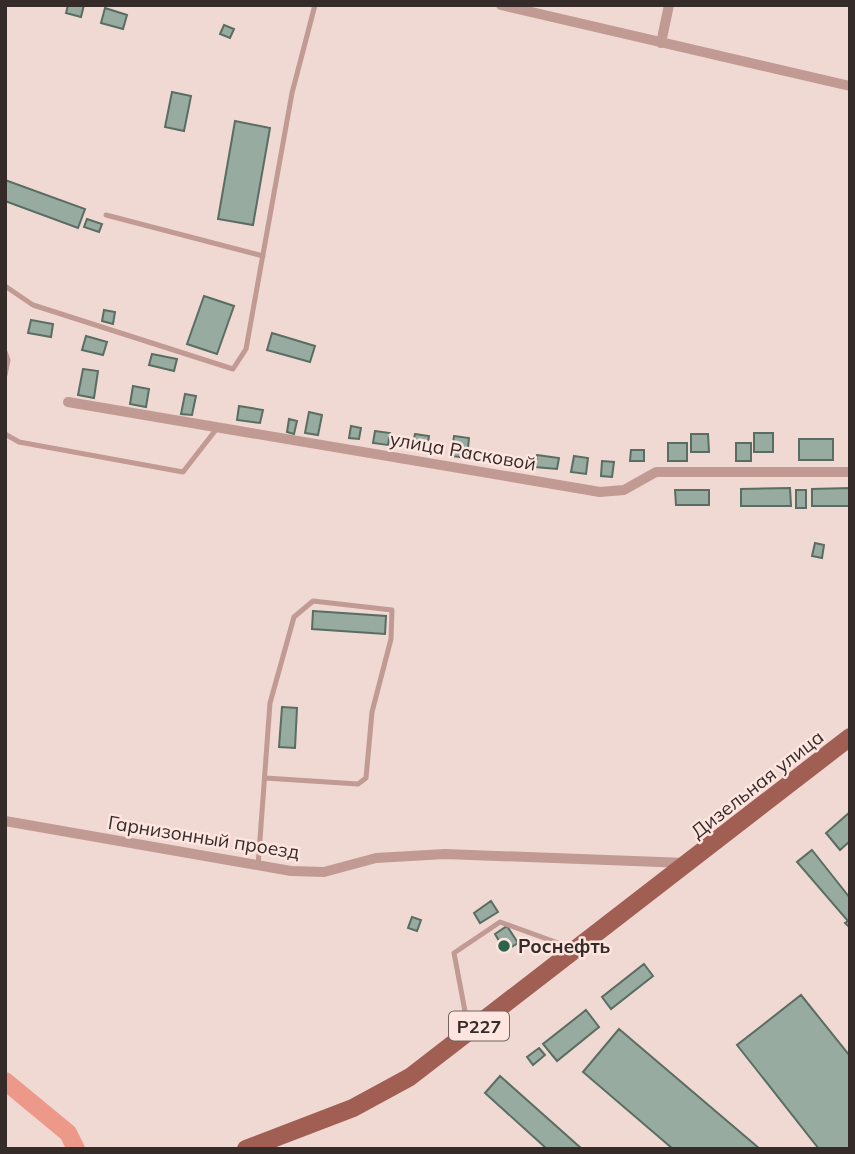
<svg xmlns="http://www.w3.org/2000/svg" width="855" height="1154" viewBox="0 0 855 1154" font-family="Mulish,sans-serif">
<rect width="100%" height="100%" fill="#f0d8d3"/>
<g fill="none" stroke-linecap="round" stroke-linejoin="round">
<!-- river -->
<path stroke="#ec9989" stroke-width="18" d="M5,1081L68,1133L76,1149"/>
</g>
<!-- building -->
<path fill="#97aba0" stroke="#5a6d62" stroke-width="2" d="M68,5H84L81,17L66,13Z
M105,8L127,15L123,29L101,23Z
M224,25L234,29L230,38L220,34Z
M172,92L191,96L184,131L165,127Z
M235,121L270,128L253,225L218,219Z
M5,180L85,209L78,228L5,201Z
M87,219L102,224L99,232L84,227Z
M204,296L234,306L217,354L187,344Z
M104,310L115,312L113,324L102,321Z
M31,320L53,324L51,337L28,333Z
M272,333L315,346L310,362L267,350Z
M86,336L107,342L103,355L82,350Z
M152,354L177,359L174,371L149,365Z
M83,369L98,371L94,398L78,395Z
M133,386L149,389L146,407L130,404Z
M185,394L196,396L192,415L181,414Z
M239,406L263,410L260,423L237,420Z
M309,412L322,415L318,435L305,433Z
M289,419L297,421L294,434L287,432Z
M351,426L361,428L359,439L349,438Z
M375,431L390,433L388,445L373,443Z
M754,433H773V452H754Z
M415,434L429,436L427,450L412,447Z
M691,434H708L709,452H691Z
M454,436L469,438L467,458L451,456Z
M799,439H833V460H799Z
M668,443H687V461H668Z
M736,443H751V461H736Z
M631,450H644V461H630Z
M537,455L559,458L557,469L535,467Z
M574,456L588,458L586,474L571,472Z
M602,461L614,462L612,477L601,476Z
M790,488L791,506H741V489Z
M850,488V506H812V489Z
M675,490H709V505H676Z
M796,490H806V508H796Z
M815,543L824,545L822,558L812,556Z
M313,611L386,616L385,634L312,629Z
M282,707L297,708L295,748L279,747Z
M850,812V841L840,850L826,833Z
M812,850L850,898L849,927L845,923L848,921L797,862Z
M491,901L498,912L480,923L474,913Z
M412,917L421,920L417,931L408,928Z
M507,926L518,943L505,951L495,934Z
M644,964L653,976L611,1009L602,997Z
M801,995L850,1056V1149H819L737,1045Z
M586,1010L599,1027L557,1061L543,1044Z
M619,1029L760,1149H673L583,1072Z
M539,1048L545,1055L533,1065L527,1057Z
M500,1076L582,1149H547L485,1093Z"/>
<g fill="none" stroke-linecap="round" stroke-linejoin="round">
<!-- lane -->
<path stroke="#c09a93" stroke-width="5" d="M106,215L263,256
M5,286L33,305L233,369L246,349L292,93L315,5
M5,352L8,360L5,375
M5,434L19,442L183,472L218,427
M258,866L270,703L294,617L313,601L392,610L391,639L372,712L366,778L358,784L265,778
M468,1027L454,953L500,922L572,948"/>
<!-- street -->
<path stroke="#c09a93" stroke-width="10" d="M501,5L850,86
M661,43L669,5
M68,402L600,492L624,490L656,472H850
M5,821L291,871L324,872L376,858L445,854L686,863"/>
<!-- primary -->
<path stroke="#a15f54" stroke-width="18" d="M246,1149L353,1108L410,1077L850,737"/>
</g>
<!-- markers -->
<circle fill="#2d6349" stroke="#fee5e0" stroke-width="2.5" cx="504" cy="946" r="7"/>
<g text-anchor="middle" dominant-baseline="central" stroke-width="5" stroke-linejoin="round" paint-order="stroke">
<!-- shield labels -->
<rect fill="#fee5e0" stroke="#716461" stroke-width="2" x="449" y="1011.5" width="60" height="29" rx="5"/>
<g font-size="18" font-weight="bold" fill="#352c2a">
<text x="479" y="1026">Р227</text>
</g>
<!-- street labels -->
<g font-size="19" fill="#352c2a" stroke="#fee5e0">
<text transform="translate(463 451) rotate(10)">улица Расковой</text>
<text transform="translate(757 784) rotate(-38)">Дизельная улица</text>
<text transform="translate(204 837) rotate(9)">Гарнизонный проезд</text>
</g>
<!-- poi labels -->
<g font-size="19" font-weight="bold" fill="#352c2a" stroke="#fee5e0" text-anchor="start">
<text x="518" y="946">Роснефть</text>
</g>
</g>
<!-- border -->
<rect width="855" height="1154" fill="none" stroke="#352c2a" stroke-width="14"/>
</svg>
